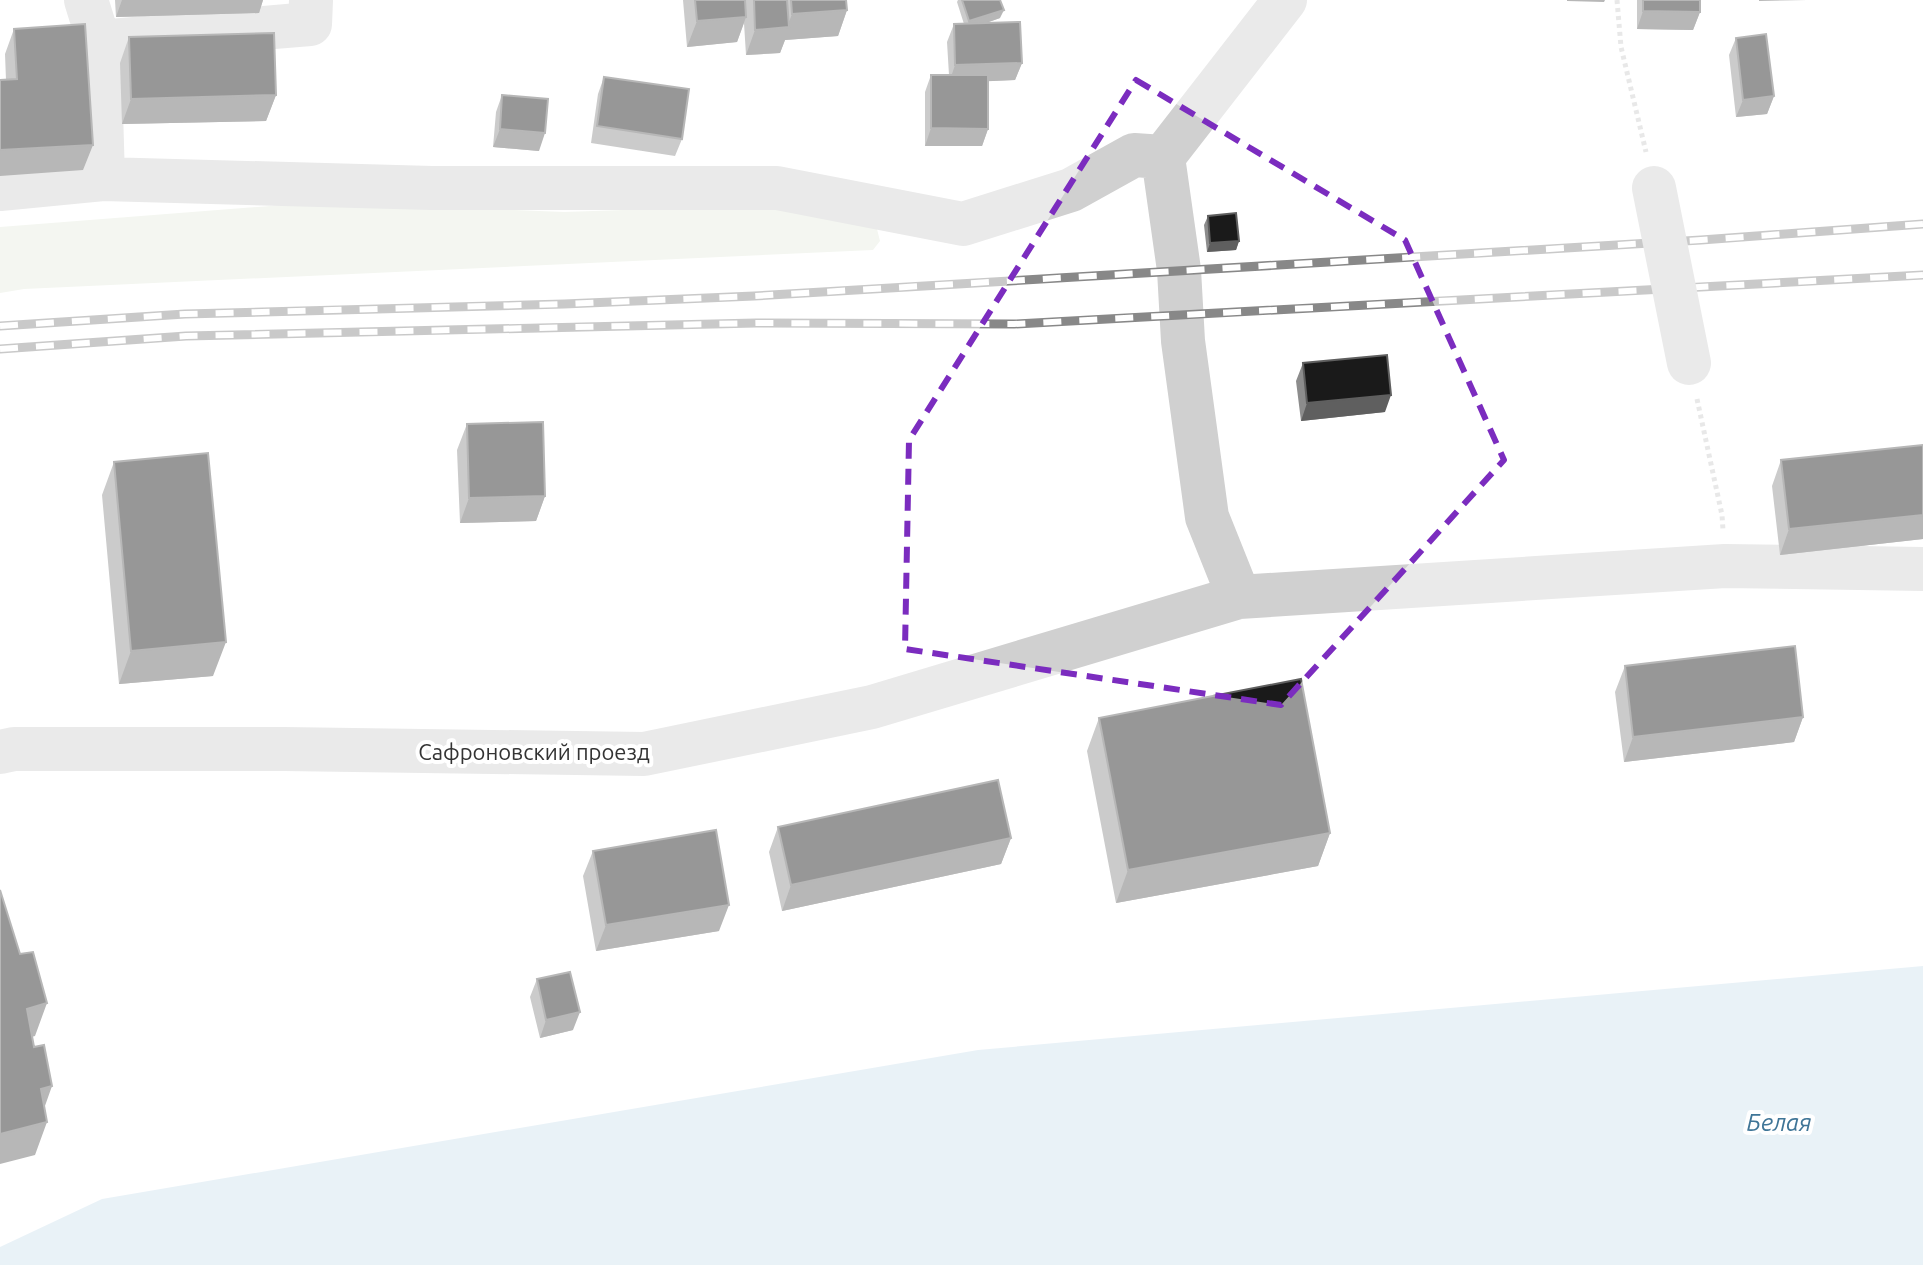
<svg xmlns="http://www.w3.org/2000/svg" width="1923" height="1265" viewBox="0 0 1923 1265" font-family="Ubuntu,sans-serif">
<rect width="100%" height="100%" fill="#fff"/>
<!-- green -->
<path fill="#e6ecdf" d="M322,202L564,212L772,205L877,229L880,241L873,250L24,289L0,293V227Z"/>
<!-- water -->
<path fill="#cfe2ee" d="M1923,966V1265H0V1247L102,1199L978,1050Z"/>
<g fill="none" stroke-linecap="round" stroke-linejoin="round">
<!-- path -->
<path stroke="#cdcdcd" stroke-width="5" stroke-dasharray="4 4" stroke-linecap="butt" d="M1617,0L1621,47L1646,152
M1697,399L1722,515L1723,530"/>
<!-- minor -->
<path stroke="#d0d0d0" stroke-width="44" d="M86,0L99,42L310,24L311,0
M99,42L103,179
M0,189L103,179L432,188H777L963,224L1071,190L1134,155L1163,157
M1239,597L1207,517L1183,341L1179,270L1163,157L1285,0
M0,752L14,749H284L644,754L872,707L1239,597L1725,566L1923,569"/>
<!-- rail casing -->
<g stroke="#888" stroke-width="9">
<path id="rail" d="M0,326L185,314L564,304L754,296L1701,240L1923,224
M0,349L186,336L756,323L1014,324L1923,275"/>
</g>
<!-- rail -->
<use href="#rail" stroke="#fff" stroke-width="6" stroke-dasharray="18" stroke-linecap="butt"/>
<!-- minor-bridge -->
<path stroke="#d0d0d0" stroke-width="44" d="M1654,188L1689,363"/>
</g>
<!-- wall -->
<path fill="#8c8c8c" d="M115,0H263L259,13L116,17Z
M683,0H846L847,10L838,36L785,40L780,53L746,55L744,23L737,42L687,47Z
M958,0H1000V18L986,23L1022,63L1015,80L988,81V129L982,146H925V92L931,75H949L947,42L954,24H964L957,2Z
M1637,0H1700V12L1693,30L1637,29Z
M14,29L83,170L6,80L5,54Z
M129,37L276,95L266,121L122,124L120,63Z
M1736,38L1774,96L1767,114L1736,117L1729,55Z
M604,77L682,139L675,156L591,143L598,94Z
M502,95L539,151L493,147L496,112Z
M1208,216L1239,241L1236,250L1207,252L1204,225Z
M1303,363L1385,412L1301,421L1296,381Z
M467,424L545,496L536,521L460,523L457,450Z
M1923,445V539L1780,555L1772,486L1781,460Z
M114,462L213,676L119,684L102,495Z
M1625,666L1803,717L1794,742L1624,762L1615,692Z
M1099,718L1330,833L1318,866L1116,903L1087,751Z
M778,827L1011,838L1001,864L782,911L769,852Z
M593,851L719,931L596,951L583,876Z
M537,979L573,1030L540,1038L530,997Z"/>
<!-- shaded-wall -->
<path fill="#5f5f5f" d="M122,0H263L259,13L116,17Z
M1567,0H1605L1604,2L1567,1Z
M1759,0H1807L1759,1Z
M847,10L838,36L785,40L780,53L746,55L755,30L787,27L792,14Z
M1004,10L1000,18L966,30L969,21Z
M1643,11L1700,12L1693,30L1637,29Z
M746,17L737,42L687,47L697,21Z
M1022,63L1015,80L949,83L955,65Z
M276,95L266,121L122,124L131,99Z
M1774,96L1767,114L1736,117L1743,100Z
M931,128L988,129L982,146H925Z
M500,129L545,133L539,151L493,147Z
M93,145L83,170L0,176V150Z
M1239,241L1236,250L1207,252L1210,243Z
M1391,395L1385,412L1301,421L1307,403Z
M545,496L536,521L460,523L469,498Z
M1923,515V539L1780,555L1789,529Z
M226,642L213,676L119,684L131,651Z
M1803,717L1794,742L1624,762L1633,737Z
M1330,833L1318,866L1116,903L1128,870Z
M1011,838L1001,864L782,911L791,885Z
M729,905L719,931L596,951L606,925Z
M47,1003L35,1036L15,1042L27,1009Z
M580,1012L573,1030L540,1038L546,1020Z
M52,1086L40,1120L41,1089Z
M47,1122L35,1155L0,1164V1134Z"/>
<!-- building -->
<path fill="#1a1a1a" stroke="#5f5f5f" stroke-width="2" d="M695,0H745L746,17L697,21Z
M754,0H787L789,27L755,30Z
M791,0H846L847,10L792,14Z
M962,0H1000L1004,10L969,21Z
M1643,0H1700V12L1643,11Z
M1020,22L1022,63L955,65L954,24Z
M85,24L93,145L0,150V80L17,79L14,29Z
M274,33L276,95L131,99L129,37Z
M1766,34L1774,96L1743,100L1736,38Z
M931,75H988V129L931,128Z
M604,77L689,89L682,139L597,126Z
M502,95L548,99L545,133L500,129Z
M1236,213L1239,241L1210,243L1208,216Z
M1387,355L1391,395L1307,403L1303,363Z
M543,422L545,496L469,498L467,424Z
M1923,445V515L1789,529L1781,460Z
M208,453L226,642L131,651L114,462Z
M1795,646L1803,717L1633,737L1625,666Z
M1301,679L1330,833L1128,870L1099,718Z
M998,780L1011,838L791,885L778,827Z
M716,830L729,905L606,925L593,851Z
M0,890L20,954L33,952L47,1003L27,1009L34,1047L44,1045L52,1086L41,1089L47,1122L0,1134Z
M570,972L580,1012L546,1020L537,979Z"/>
<!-- marked area -->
<path d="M0 0H1923V1265H0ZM1136,80L1405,240L1504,460L1281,705L905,649L909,440Z" fill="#fff" fill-opacity=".55" fill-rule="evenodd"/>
<path fill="none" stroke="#7b2cbf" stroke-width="6" stroke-dasharray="16 10" stroke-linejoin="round" d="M1136,80L1405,240L1504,460L1281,705L905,649L909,440Z"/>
<g text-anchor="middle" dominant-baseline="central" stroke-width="8" stroke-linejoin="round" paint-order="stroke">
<!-- street labels -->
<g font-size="22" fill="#333" stroke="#fff">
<text x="534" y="751">Сафроновский проезд</text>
</g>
<!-- water labels -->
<g font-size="24" font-style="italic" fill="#3f7597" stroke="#fff">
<text x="1779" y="1122">Белая</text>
</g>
</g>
</svg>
